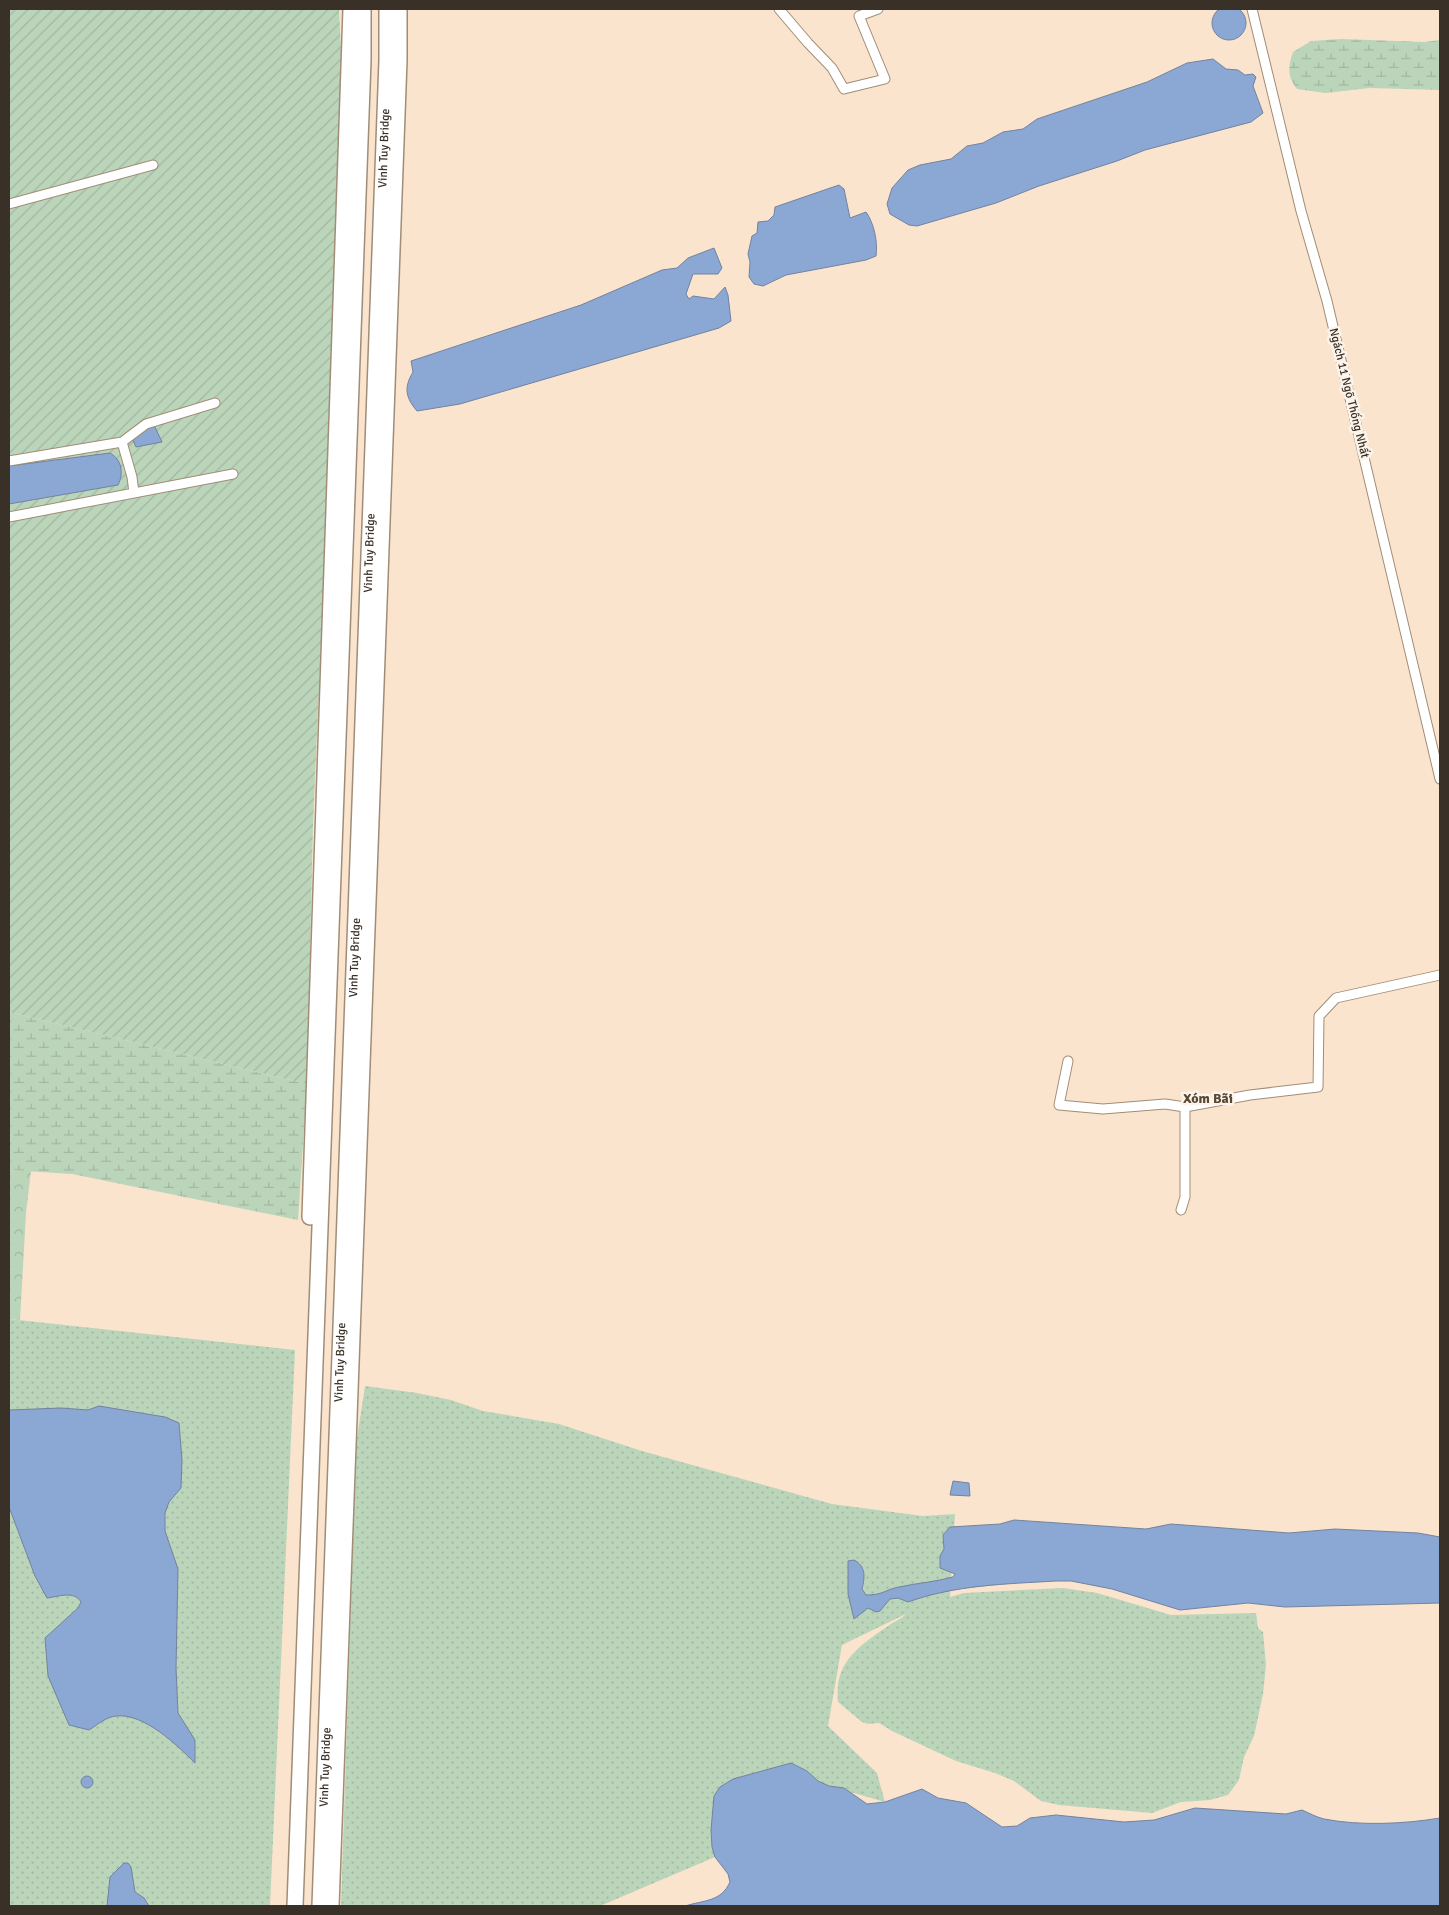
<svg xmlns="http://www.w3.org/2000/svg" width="1449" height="1915" viewBox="0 0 1449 1915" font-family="Signika,sans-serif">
<defs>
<pattern id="grass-dots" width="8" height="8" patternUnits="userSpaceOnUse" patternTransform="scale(1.25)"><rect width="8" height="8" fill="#bbd5ba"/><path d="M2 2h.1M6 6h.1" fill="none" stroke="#a2b7a0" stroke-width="1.8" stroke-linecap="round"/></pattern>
<pattern id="forest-crowns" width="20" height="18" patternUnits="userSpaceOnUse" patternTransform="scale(1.25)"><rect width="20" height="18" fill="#bbd5ba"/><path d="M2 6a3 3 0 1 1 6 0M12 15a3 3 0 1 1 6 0" fill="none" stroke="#a2b7a0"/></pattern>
<pattern id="wetland-marsh" width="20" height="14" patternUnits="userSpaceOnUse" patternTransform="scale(1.25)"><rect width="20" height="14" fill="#bbd5ba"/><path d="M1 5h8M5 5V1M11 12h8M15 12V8" fill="none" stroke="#a2b7a0"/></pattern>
<pattern id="garden-furrows" width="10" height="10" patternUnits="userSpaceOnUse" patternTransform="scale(1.25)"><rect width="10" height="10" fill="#bbd5ba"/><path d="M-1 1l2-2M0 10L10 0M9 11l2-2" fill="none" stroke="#a2b7a0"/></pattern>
</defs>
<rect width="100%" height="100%" fill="#fae4cd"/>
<!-- grass -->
<path fill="url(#grass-dots)" d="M9,1319L295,1350L270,1906H9Z
M365,1386L417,1393L451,1400L483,1411L559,1424L642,1451L832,1504L923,1516L955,1514L950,1597L964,1593L1063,1588L1097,1593L1171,1615L1256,1613L1258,1628L1263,1632L1266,1665L1263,1694L1254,1736L1244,1757L1239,1780L1228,1795L1210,1800L1181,1802L1152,1813L1059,1805L1041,1801L1014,1781L995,1773L956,1761L892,1731L879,1723L868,1724L862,1722L838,1702C834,1662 858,1647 888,1626C894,1622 902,1618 906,1614L842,1645L828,1726L877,1773L885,1802L829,1786L775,1801L715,1857L600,1906H341L356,1445Z"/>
<!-- forest -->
<path fill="url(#forest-crowns)" d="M9,1170L31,1171L26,1213L20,1320L9,1319Z"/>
<!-- wetland -->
<path fill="url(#wetland-marsh)" d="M1341,39L1425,42L1440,40V90L1370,88L1325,93L1297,89C1287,76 1288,67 1293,52L1311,41Z
M9,1012L307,1084L298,1220L72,1174L9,1170Z"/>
<!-- garden -->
<path fill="url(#garden-furrows)" d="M9,9H339L344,117L313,825L307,1084L9,1012Z"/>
<!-- water -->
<path fill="#8ba7d3" stroke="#72839f" d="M1212 23a17 17 0 1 1 34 0a17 17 0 1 1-34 0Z
M1213,59L1226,69L1238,70L1245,75L1253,74L1256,77L1253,86L1263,113L1251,122L1145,150L1117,161L1039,186L996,203L917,226L909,225L890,214L887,204L892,188L908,170L920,165L951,159L967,146L983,143L1003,132L1023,129L1037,119L1147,82L1187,63Z
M839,185L844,189L850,218L866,212C874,223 878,242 876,256L866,260L786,275L763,286L754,284L749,277L750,262L748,254L752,236L757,233L758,222L768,221L774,215L775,207Z
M714,248L722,268L718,274H693L686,294L689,299L693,296L714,299L725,287L728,295L731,321L719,328L460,404L417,411C405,397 404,387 413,372L411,361L581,305L662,270L677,268L688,258Z
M154,425L162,442L136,447L132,438Z
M110,453C122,460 124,473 118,485L9,504V466Z
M99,1406L165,1417L179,1423L182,1460L181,1488L169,1502L165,1513V1531L178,1569L176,1668L178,1713L195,1740V1763C177,1745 144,1713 116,1716C106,1717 97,1725 89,1730L69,1725L48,1676L45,1638L78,1608L81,1602C74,1590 58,1597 47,1598L35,1576L9,1507V1410L61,1408L88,1410Z
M953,1481L969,1483L970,1496L950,1495Z
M1014,1520L1146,1529L1171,1524L1289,1533L1335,1529L1418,1533L1440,1537V1603L1285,1607L1248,1603L1180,1610L1112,1589L1071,1581H1056C1006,1584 955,1585 908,1602L898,1598L890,1599L880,1611L876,1612L868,1608L854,1619L848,1594V1561L854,1560C866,1566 865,1577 862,1589L866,1595C884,1595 884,1590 899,1587C917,1583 935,1582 953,1577L955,1574L940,1568V1556L944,1549L943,1535L950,1527L1000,1524Z
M791,1763L807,1771L818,1781L829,1786L844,1788L867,1804L885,1802L922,1789L938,1798L966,1803L1002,1827L1017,1826L1030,1818L1056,1815L1124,1822L1154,1820L1195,1808L1286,1814L1302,1810C1309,1813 1316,1817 1324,1819C1360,1826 1404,1824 1440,1818V1906H685C704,1900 721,1902 730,1882L728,1874L715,1857L712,1847L711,1830L714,1796L720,1787L733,1779Z
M81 1782a6 6 0 1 1 12 0a6 6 0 1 1-12 0Z
M124,1863H128L131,1867L135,1892L144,1898L149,1906H107L110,1877Z"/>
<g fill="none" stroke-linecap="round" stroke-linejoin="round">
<!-- street casing -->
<g stroke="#a18d77" stroke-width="11">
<path id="street" d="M779,9L808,43L832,68L844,89L885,79L859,16L878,9
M1252,9L1301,211L1327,301L1440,779
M9,204L153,165
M122,442L146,424L215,403
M9,461L122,442L132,477L134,493
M9,517L233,474
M1068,1061L1059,1105L1103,1109L1165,1104L1185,1107L1250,1095L1318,1087L1319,1016L1336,998L1440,975
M1181,1210L1185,1197V1107"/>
</g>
<!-- highway casing -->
<g stroke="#a18d77" stroke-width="18">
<g id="highway">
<path d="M310,1217L351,9"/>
<path d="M295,1906L363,60V9"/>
<path id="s1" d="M320,1906L387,60V9"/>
<path d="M331,1906L399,60V9"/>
</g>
</g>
<!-- street -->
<use href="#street" stroke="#fff" stroke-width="9"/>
<!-- highway -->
<use href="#highway" stroke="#fff" stroke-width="15"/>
</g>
<g text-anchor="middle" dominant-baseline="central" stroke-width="5" stroke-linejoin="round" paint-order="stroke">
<!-- street labels -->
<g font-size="12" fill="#393027" stroke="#fcf4ea">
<text stroke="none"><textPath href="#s1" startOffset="1759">Vinh Tuy Bridge</textPath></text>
<text transform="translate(1349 393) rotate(76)">Ngách 11 Ngõ Thống Nhất</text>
<text stroke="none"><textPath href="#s1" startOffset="1354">Vinh Tuy Bridge</textPath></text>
<text stroke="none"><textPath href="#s1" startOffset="949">Vinh Tuy Bridge</textPath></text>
<text stroke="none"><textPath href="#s1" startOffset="544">Vinh Tuy Bridge</textPath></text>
<text stroke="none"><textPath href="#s1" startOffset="139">Vinh Tuy Bridge</textPath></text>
</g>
<!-- neighbourhood labels -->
<g font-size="14" font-weight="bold" fill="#584733" stroke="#fcf4ea">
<text x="1208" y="1098">Xóm Bãi</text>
</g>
</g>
<!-- border -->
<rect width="1449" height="1915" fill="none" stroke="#393027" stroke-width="20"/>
</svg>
